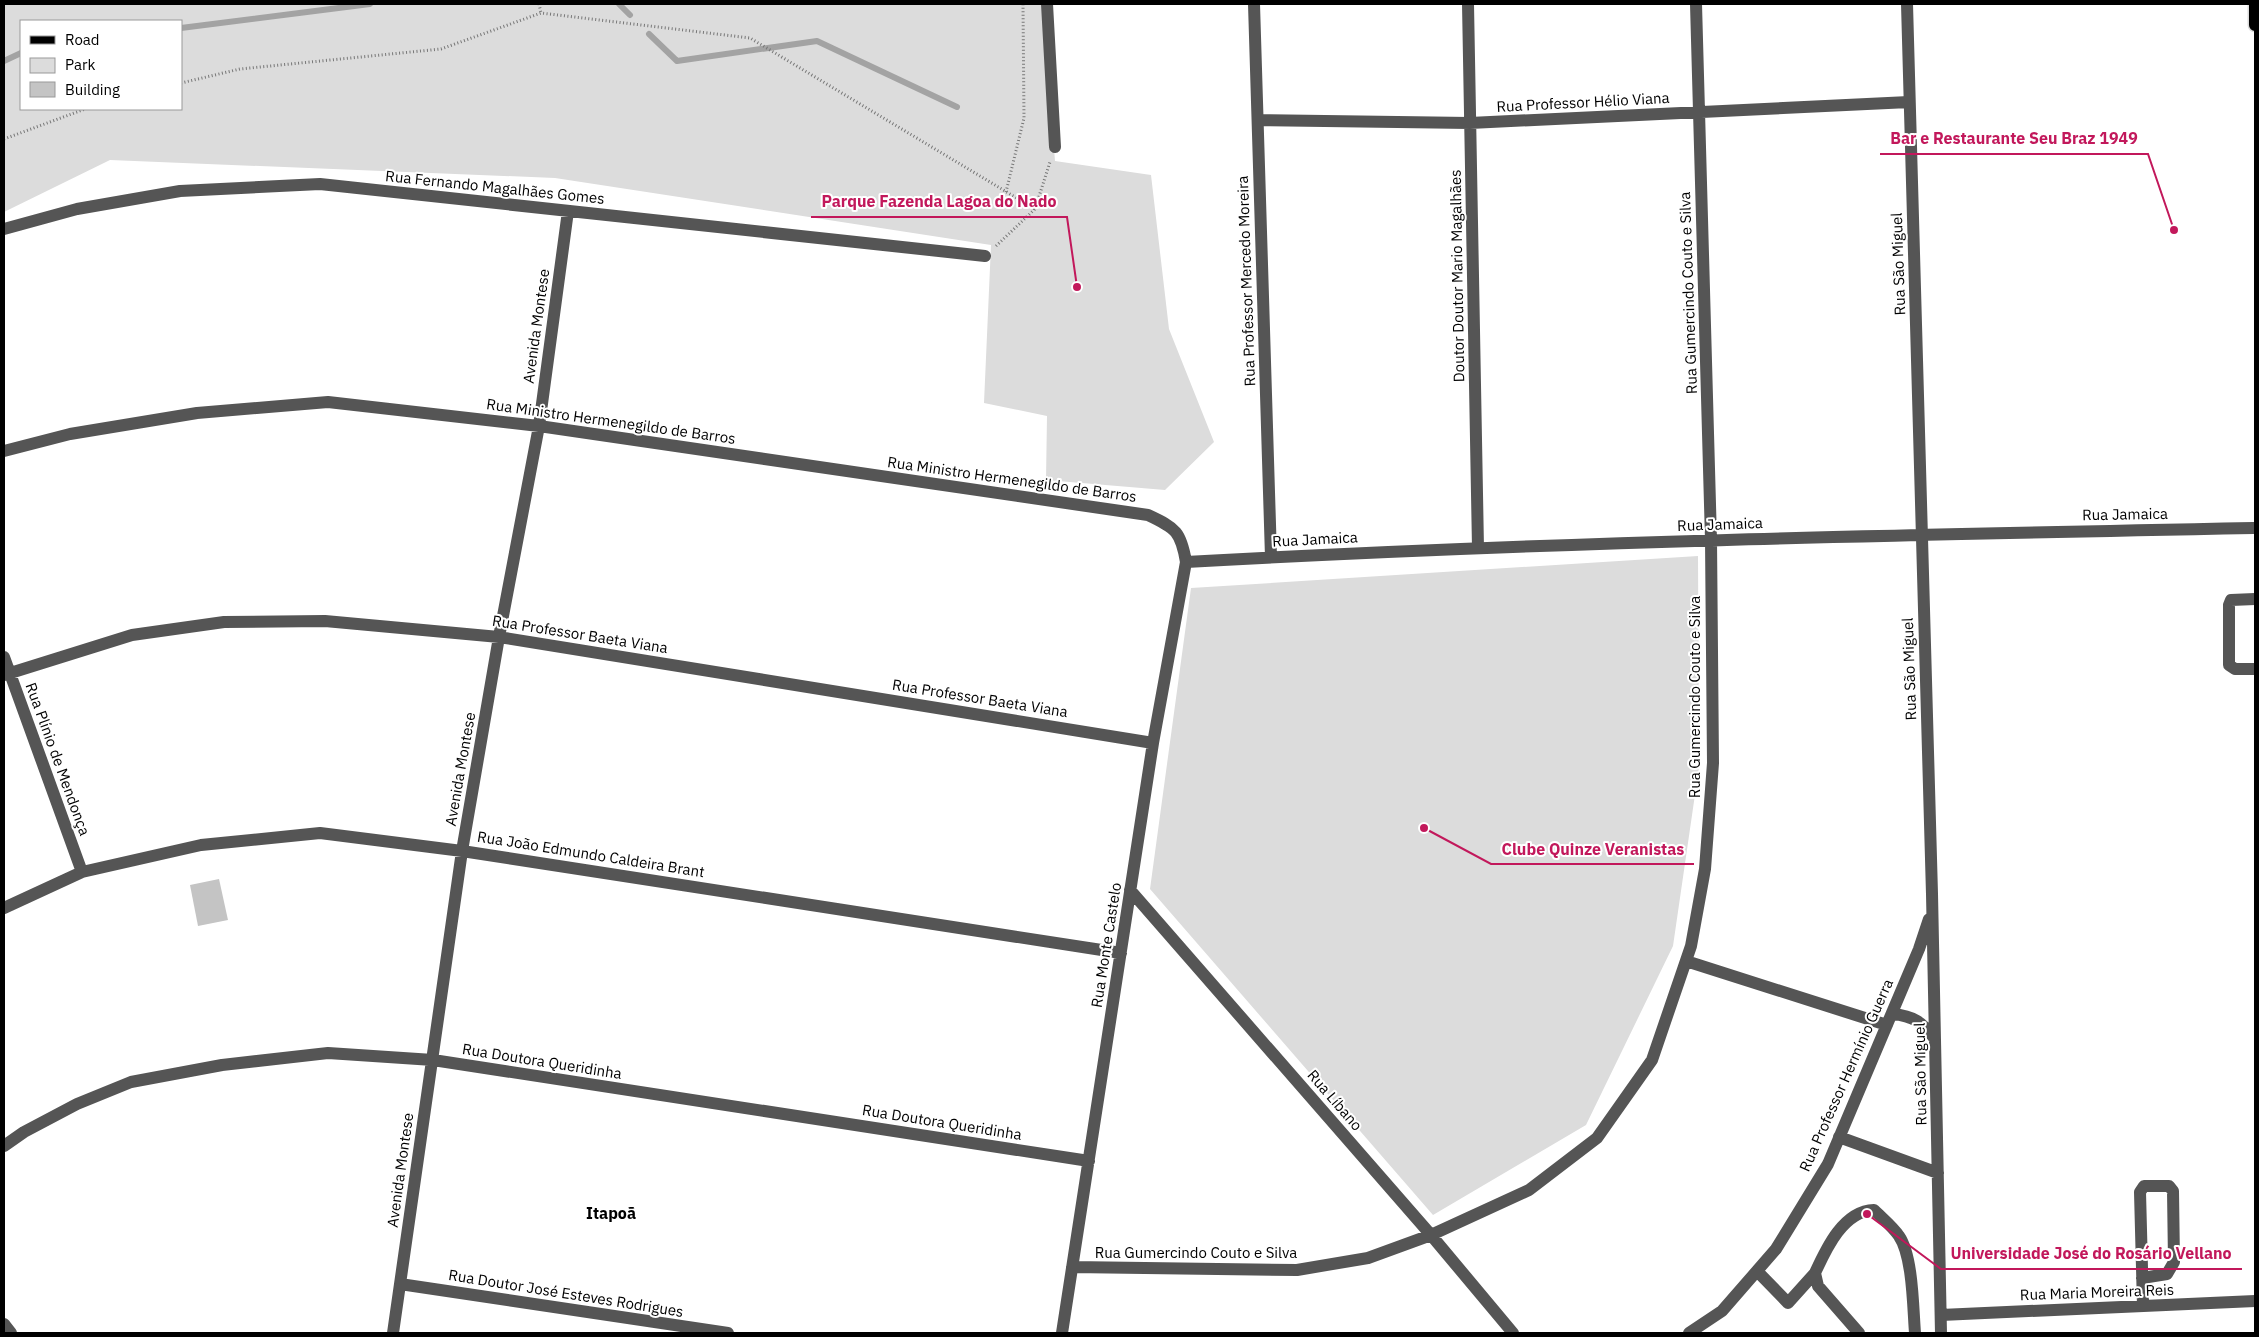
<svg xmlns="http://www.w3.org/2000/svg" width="2259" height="1337" viewBox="0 0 2259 1337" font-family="'IBM Plex Sans',sans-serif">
<rect width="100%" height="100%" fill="#fff"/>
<!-- green -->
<path fill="#dcdcdc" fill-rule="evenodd" d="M4,4H1043L1055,161L1151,175L1169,329L1214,442L1165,490L1046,480L1047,416L984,403L991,245L555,178L110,160L4,212ZM21,21H181V109H21Z
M1698,556L1699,767L1673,946L1586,1125L1433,1215L1150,889L1191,588Z"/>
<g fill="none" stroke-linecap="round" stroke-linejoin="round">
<!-- stream -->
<path stroke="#a3a3a3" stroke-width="6" d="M619,4L630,15
M181,28L370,4
M649,34L677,61L817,41L957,107
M4,61L21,53"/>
</g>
<!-- building -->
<path fill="#c4c4c4" d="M219,879L228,920L198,926L190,885Z"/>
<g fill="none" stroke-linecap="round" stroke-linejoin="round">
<!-- major casing -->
<g stroke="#dbdbdb" stroke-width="15">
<path id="major" d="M2255,4V25"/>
</g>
<!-- path -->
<path stroke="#777" stroke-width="3" stroke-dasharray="1 2.5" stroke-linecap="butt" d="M539,4L541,13
M181,83L240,69L441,49L541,13L750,38L1035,209
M4,139L85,109
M1006,192L1024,118L1023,4
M996,246L1035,209L1050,162"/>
<!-- minor -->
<path stroke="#555" stroke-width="12" d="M1047,4L1055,147
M1254,4L1271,557
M1468,4L1478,548
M1907,4L1932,894L1941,1333
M1258,120L1470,123L1909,102
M4,229L77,209L180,191L320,184L985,256
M4,451L70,434L197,413L328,402L539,426L1148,515C1176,528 1181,532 1186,562L1153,743L1062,1333
M1186,562C1542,542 1899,535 2255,528
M2255,599L2231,600L2229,605V665L2235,669H2255
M4,657L82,872
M4,675L132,635L224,622L325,621L499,637L1153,743
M1130,890L1431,1235L1513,1333
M4,908L82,872L201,845L320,833L462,851L1121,953
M1686,961L1887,1025
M1892,1014C1914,1016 1922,1022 1935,1039
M1839,1137L1938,1173
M4,1146L24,1132L77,1104L131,1082L222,1065L328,1053L433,1060L1089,1161
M1072,1267L1297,1270L1368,1258L1431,1235L1529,1190L1597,1138L1652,1060L1691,946L1705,869L1713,763L1711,540L1696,4
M1757,1271L1788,1303L1815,1273
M2142,1278L2167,1274L2174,1262L2173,1191L2169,1186H2144L2140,1192L2143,1306
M400,1284L728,1333
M1941,1315L2255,1301
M4,1324L11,1333
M393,1333L462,851L499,637L539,426L568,211
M1689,1333L1722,1311L1776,1249L1828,1164L1919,949L1929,919
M1859,1333L1818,1286L1815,1273C1826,1249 1843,1211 1874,1210C1882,1218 1893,1227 1899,1236C1913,1256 1913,1309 1915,1333"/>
<!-- major -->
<use href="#major" stroke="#000" stroke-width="12"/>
</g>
<g text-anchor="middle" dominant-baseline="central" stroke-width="4" stroke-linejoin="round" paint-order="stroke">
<!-- street labels -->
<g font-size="15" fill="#000" stroke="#fff">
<text transform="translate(1583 102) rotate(-3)">Rua Professor Hélio Viana</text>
<text transform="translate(495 187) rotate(6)">Rua Fernando Magalhães Gomes</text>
<text transform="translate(1898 264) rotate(-92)">Rua São Miguel</text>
<text transform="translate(1457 276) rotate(-91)">Doutor Doutor Mario Magalhães</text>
<text transform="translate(1246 281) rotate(-92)">Rua Professor Mercedo Moreira</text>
<text transform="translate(1688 293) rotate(-92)">Rua Gumercindo Couto e Silva</text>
<text transform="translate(536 326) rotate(-82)">Avenida Montese</text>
<text transform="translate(611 421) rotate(8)">Rua Ministro Hermenegildo de Barros</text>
<text transform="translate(1012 479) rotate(8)">Rua Ministro Hermenegildo de Barros</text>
<text transform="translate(2125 514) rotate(-1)">Rua Jamaica</text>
<text transform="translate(1720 524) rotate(-2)">Rua Jamaica</text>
<text transform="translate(1315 539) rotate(-3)">Rua Jamaica</text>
<text transform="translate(580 634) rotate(9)">Rua Professor Baeta Viana</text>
<text transform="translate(1909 669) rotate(-92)">Rua São Miguel</text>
<text transform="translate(1694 697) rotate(-90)">Rua Gumercindo Couto e Silva</text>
<text transform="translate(980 698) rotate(9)">Rua Professor Baeta Viana</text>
<text transform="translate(58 759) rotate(70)">Rua Plínio de Mendonça</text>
<text transform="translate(460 769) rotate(-80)">Avenida Montese</text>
<text transform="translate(591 854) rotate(9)">Rua João Edmundo Caldeira Brant</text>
<text transform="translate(1106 945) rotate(-81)">Rua Monte Castelo</text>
<text transform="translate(542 1061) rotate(9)">Rua Doutora Queridinha</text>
<text transform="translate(1920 1074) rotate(-91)">Rua São Miguel</text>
<text transform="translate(1846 1075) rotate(-66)">Rua Professor Hermínio Guerra</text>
<text transform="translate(1335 1100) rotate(49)">Rua Líbano</text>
<text transform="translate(942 1122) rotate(9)">Rua Doutora Queridinha</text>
<text transform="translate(400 1170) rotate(-82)">Avenida Montese</text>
<text x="1196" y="1252">Rua Gumercindo Couto e Silva</text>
<text transform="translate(2097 1292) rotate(-2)">Rua Maria Moreira Reis</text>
<text transform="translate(566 1293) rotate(9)">Rua Doutor José Esteves Rodrigues</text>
</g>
<!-- neighbourhood labels -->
<g font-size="16" font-weight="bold" fill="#000" stroke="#fff">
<text x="611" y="1213">Itapoã</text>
</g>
</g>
<!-- callouts -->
<path fill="none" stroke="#c2185b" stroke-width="2" d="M2174 230L2148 154H1880M1077 287L1067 217H811M1424 828L1491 864H1694M1867 1214L1941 1269H2242"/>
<g fill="#c2185b" stroke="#fff" stroke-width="2">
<circle cx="2174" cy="230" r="5"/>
<circle cx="1077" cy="287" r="5"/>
<circle cx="1424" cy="828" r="5"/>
<circle cx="1867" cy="1214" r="5"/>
</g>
<g font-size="16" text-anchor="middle" font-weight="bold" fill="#c2185b" stroke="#fff" stroke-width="4" stroke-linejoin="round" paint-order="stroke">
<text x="2014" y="144">Bar e Restaurante Seu Braz 1949</text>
<text x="939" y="207">Parque Fazenda Lagoa do Nado</text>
<text x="1593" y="855">Clube Quinze Veranistas</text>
<text x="2091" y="1259">Universidade José do Rosário Vellano</text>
</g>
<!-- border -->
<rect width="2259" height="1337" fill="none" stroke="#000000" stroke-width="10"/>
<!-- legend -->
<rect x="20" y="20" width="162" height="90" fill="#ffffff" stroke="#999999"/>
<rect x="30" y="36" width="25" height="8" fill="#000000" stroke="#999999"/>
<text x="65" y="45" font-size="15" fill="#000000">Road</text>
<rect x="30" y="58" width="25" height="15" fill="#dcdcdc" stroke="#999999"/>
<text x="65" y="70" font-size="15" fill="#000000">Park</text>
<rect x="30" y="82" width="25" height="15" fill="#c4c4c4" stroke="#999999"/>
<text x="65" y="95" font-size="15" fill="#000000">Building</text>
</svg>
